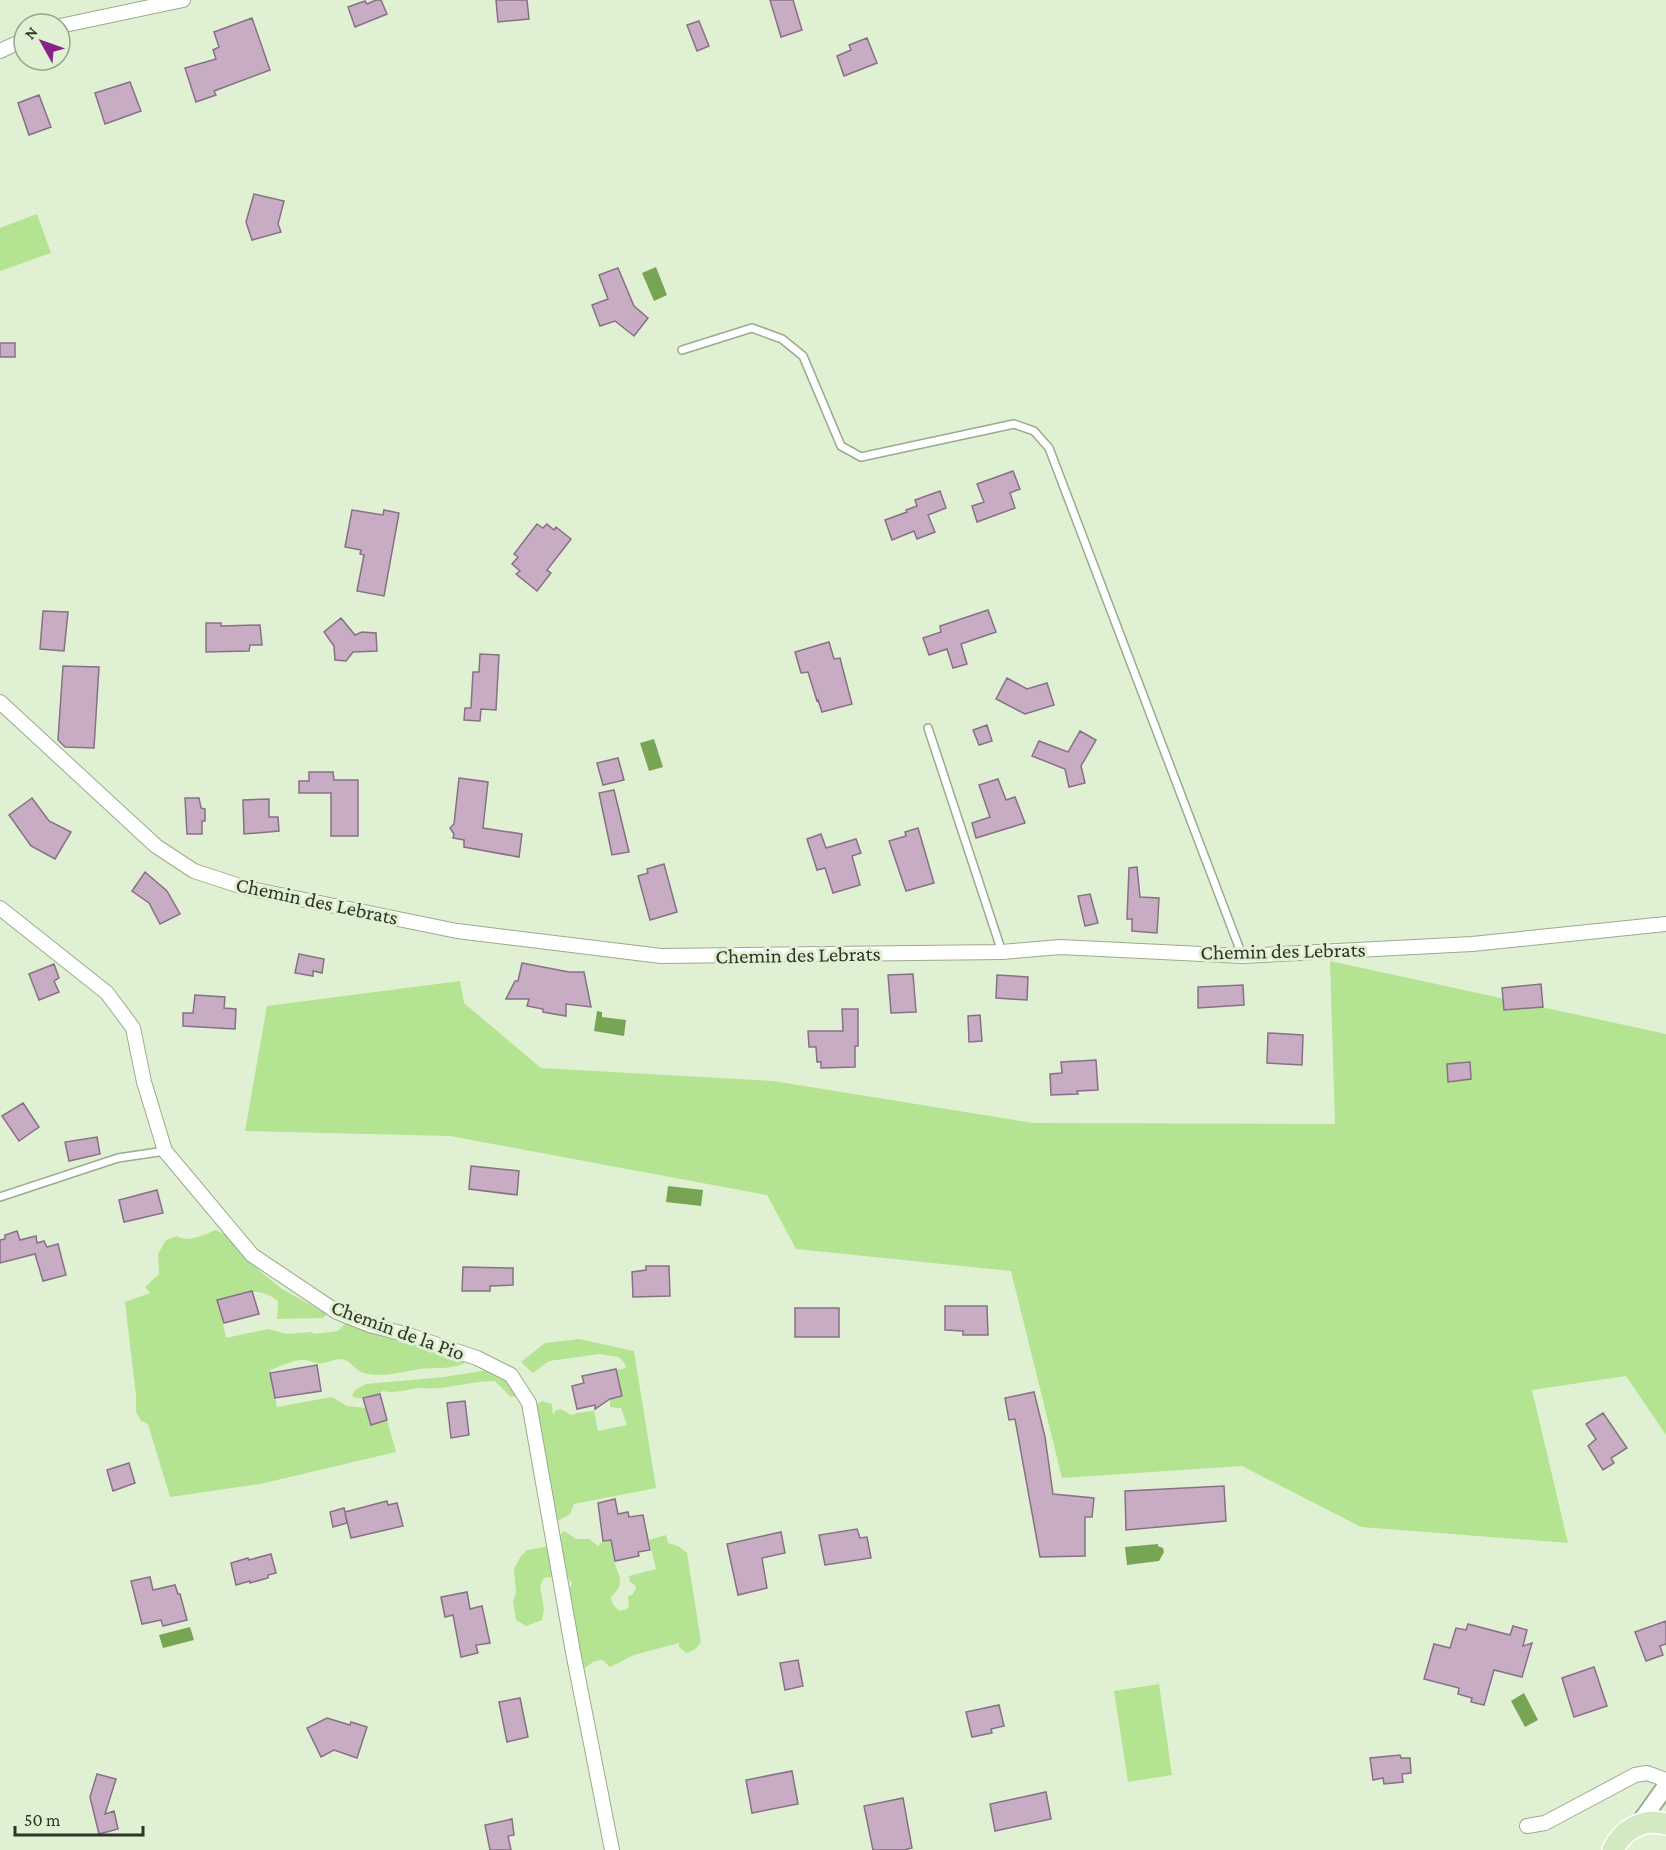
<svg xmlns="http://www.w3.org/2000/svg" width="1666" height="1850" viewBox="0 0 1666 1850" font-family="'Crimson Pro',serif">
<rect width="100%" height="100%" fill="#dff1d2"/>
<!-- green -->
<path fill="#b4e391" d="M37,214L51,253L0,271V228Z
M1330,961L1666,1034V1435L1626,1376L1532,1390L1568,1543L1361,1527L1242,1466L1062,1478L1011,1271L796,1249L767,1195L450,1136L245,1131L267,1006L460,981L464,1003L541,1068L773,1081L1033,1123L1335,1124Z
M216,1230L238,1241L248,1259L262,1273L282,1289L327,1314L323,1318L277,1319L278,1301C257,1285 242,1293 218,1300L226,1338L268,1329L287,1334L312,1332L313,1334L338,1331L346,1323L410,1345L465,1360V1363C450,1370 435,1367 419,1369C402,1372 381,1378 364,1373C355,1371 351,1360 341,1359C335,1359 329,1362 323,1363C313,1364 308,1359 301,1360C291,1361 279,1367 270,1370L277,1407L332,1397L347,1406L366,1408L371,1424L387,1420L396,1452L260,1484L170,1497L148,1424L141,1421L136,1412V1396L125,1302L150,1293L145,1287L159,1274L158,1254L166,1240L177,1236C188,1244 204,1234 216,1230Z
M579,1339L634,1351L656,1488L574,1504L570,1514L558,1521L540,1446L542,1437L536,1405L542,1401L552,1404L553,1415L556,1410L561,1409L571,1415L577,1413L594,1411L598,1431L627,1425L621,1408L610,1407V1399L621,1396L616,1370L626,1368L625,1364L619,1357L599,1354L549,1361L533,1373L521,1362L545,1343Z
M488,1370L508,1382L516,1396L511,1397L495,1381C476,1381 458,1386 439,1388C433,1389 426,1388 420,1388C407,1389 396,1394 383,1391C375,1397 361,1401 352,1396L355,1390L366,1384L444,1377Z
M564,1531L576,1539H589L598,1546L603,1541L611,1540C612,1547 613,1554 614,1561C619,1578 626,1582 611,1597C612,1604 614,1607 620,1611L627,1609L629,1606L628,1596L632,1595L636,1588L635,1585L630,1582L629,1576L656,1569L649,1540L666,1535L668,1543L678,1546L687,1553L701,1642C697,1648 694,1651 686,1653L679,1647V1643L634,1655L610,1667L603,1660C592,1660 589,1665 581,1672L564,1638L558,1615V1605L567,1595L572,1583L567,1577L555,1576L544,1578L540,1586L544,1610L542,1620L526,1626L516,1620L513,1602L516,1592L514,1569L521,1556L527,1550L550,1546Z
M1159,1684L1172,1775L1128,1782L1114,1691Z"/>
<!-- water -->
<path fill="#78a554" d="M656,267L667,295L654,301L642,273Z
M654,739L663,767L649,771L640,743Z
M597,1011L602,1012V1017L626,1020L624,1036L594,1031Z
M668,1186L703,1190L701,1206L666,1202Z
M1158,1544V1546L1163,1548L1164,1552L1159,1561L1127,1565L1125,1547Z
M190,1627L194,1640L163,1648L159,1635Z
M1524,1693L1538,1720L1525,1727L1511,1701Z"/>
<!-- building -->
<path fill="#c7acc4" stroke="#887087" stroke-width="1.5" d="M376,0H381L387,14L355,27L348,7L365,1L367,4Z
M496,0H527L529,19L498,22Z
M770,0H793L802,30L781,37Z
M252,18L270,70L214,91L216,95L196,102L185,68L216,59L213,50L219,47L214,32Z
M699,21L709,46L697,51L687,25Z
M867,38L877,63L844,76L837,56L851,50L849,45Z
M130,82L141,111L105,124L95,93Z
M39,95L51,127L29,135L18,103Z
M254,194L284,201L278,224L281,232L252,240L246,222Z
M618,268L634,306L648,318L634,336L615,321L600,326L592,305L608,299L599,275Z
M0,343H15V357H0Z
M1013,471L1020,489L1010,493L1015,508L977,522L972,506L984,502L977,484Z
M940,491L946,508L928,515L935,532L917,539L914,531L892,540L885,520L907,512L906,510L917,506L915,500Z
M352,510L383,515L384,510L399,513L384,596L357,591L364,555L360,554L361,550L345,547Z
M537,524L543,528L547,524L554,530L556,527L571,539L547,570L551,573L537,591L516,574L520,571L512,564L518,557L514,554Z
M988,610L996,632L961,644L967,664L953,668L947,649L929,655L923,638L941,632L940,626Z
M43,611L68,612L64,651L40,649Z
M341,618L355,635L362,632L376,633L377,651L353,652L346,661L335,660L334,646L324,632Z
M206,623H221V626L260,625L262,645H250L249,651L206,652Z
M829,642L834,659L840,658L852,704L822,712L818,700L817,701L808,672L801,673L795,652Z
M480,654L499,655L496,710L481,709L480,721L464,720L465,708H471L473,672H479Z
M63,666L99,667L94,748L65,747L58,740Z
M1007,678L1027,689L1047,683L1054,705L1025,714L996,699Z
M987,725L992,741L979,745L973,730Z
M1080,731L1096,740L1081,766L1085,783L1069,787L1065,769L1032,756L1039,741L1068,752Z
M618,758L624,780L603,785L597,763Z
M309,772H333L334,780H358V836H331V793H299V781H309Z
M459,778L488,782L483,828L522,834L519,857L464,847V840L453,838L454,834L450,828L454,824Z
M998,779L1006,800L1015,797L1025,823L976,838L972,823L990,817L979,785Z
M614,790L629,852L612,855L599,793Z
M32,798L49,821L71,832L55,859L31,846L9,815Z
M185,798H199L201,808L205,809V821H202V834H187Z
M269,799V817H278L279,831L244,834L243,800Z
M918,828L934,883L906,891L889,841L906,836L905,832Z
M821,834L826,848L856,839L861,853L852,856L860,885L833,893L825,868L817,870L807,839Z
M664,864L677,912L650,920L638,876L648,873L647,869Z
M1137,867L1140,897L1159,898L1157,933L1132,931V919H1127L1129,868Z
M145,872L167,891L180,914L160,924L149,903L132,891Z
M1090,894L1098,923L1085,926L1078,896Z
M299,954L324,959L322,973L313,971V976L295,973Z
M522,963L569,972H584L591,1007L566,1004V1016L543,1012V1009L527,1006L529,999H506L515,981H518Z
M54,964L59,978L54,981L59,992L39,1000L29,974Z
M913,974L916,1012L891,1013L888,975Z
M997,975L1028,977L1027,1000L996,998Z
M1541,984L1543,1007L1504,1010L1502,988Z
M1243,985L1244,1005L1198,1008V987Z
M195,995L225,997L224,1008L236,1009L235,1029L183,1026V1013H193Z
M842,1009H858V1046H855V1067L821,1068V1062H817L816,1047H809L808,1031H843Z
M980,1015L982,1041L969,1042L968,1016Z
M1268,1033L1303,1035L1302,1065L1267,1063Z
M1096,1060L1098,1090L1077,1091L1078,1094L1051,1095L1050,1074L1062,1073L1061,1062Z
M1470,1062L1471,1079L1448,1082L1447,1064Z
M23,1103L39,1127L19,1141L2,1116Z
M97,1137L100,1154L69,1161L65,1142Z
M471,1166L519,1171L517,1195L469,1189Z
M157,1190L163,1213L124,1222L119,1200Z
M17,1231L20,1240L36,1236L37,1243L44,1241L47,1247L58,1244L66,1275L43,1281L35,1254L0,1263V1240L5,1239V1235Z
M646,1266H669L670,1296L633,1297L632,1272L646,1270Z
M463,1267L513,1268V1285L490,1286V1291H462Z
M252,1291L259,1314L224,1323L217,1300Z
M945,1306H987L988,1335H963V1331L945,1330Z
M795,1308H839V1337H795Z
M317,1365L321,1391L275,1398L270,1373Z
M616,1369L622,1396L610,1399L595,1409V1405L577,1409L572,1386L584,1383L582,1376Z
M1034,1392L1045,1437L1053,1494L1094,1498L1092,1517H1085V1556L1040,1557L1015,1419L1009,1420L1005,1398Z
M380,1394L387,1420L371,1425L363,1398Z
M465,1401L469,1435L451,1438L447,1403Z
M1603,1413L1627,1448L1611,1458L1614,1463L1603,1470L1588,1446L1596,1439L1586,1424Z
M129,1463L135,1483L113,1491L107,1470Z
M1224,1486L1226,1521L1126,1530L1125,1491Z
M615,1499L618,1514L628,1512L629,1517L643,1515L650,1550L638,1552L639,1556L615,1561L611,1540L603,1541L598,1503Z
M387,1501L388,1505L397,1503L403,1526L351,1538L345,1513L347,1523L333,1527L330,1512L344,1508L345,1512Z
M857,1529L860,1538L867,1537L871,1558L825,1565L819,1535Z
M781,1532L785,1553L762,1558L767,1588L738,1595L727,1544Z
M271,1554L276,1573L268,1575V1578L250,1583V1581L236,1585L231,1563L248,1558L249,1560Z
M150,1577L153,1590L175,1585L178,1594H180L187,1620L163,1626L161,1620L142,1624L131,1581Z
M467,1592L470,1609L482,1606L490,1643L476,1645L478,1653L461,1657L453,1615L445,1617L441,1597Z
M1666,1621V1644L1660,1646L1663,1655L1646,1661L1635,1632Z
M1468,1624L1510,1635L1513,1626L1527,1630L1523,1646L1532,1643L1522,1677L1494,1670L1484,1705L1471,1702L1472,1698L1458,1694L1459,1688L1424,1679L1434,1644L1450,1648L1456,1628L1466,1630Z
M798,1660L803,1686L785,1690L780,1663Z
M1594,1667L1607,1706L1574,1717L1562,1678Z
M520,1698L528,1737L507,1742L499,1702Z
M999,1705L1004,1726L991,1729L992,1733L972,1737L966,1712Z
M327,1718L350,1725L351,1722L367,1727L357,1758L334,1750L321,1757L307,1728Z
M1400,1755L1401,1758H1410L1411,1773L1402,1774L1403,1782L1384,1784L1383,1778L1373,1780L1370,1758Z
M792,1771L798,1804L752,1813L746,1780Z
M97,1774L116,1779L105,1814L114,1811L118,1829L99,1834L90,1797Z
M1046,1792L1051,1819L995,1831L990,1804Z
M903,1798L912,1848L904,1850H873L864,1806Z
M512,1819L514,1835L508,1836L511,1850H490L485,1825Z"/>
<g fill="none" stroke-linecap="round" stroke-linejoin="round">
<!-- service casing -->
<g stroke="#9aab8e" stroke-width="10">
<path id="service" d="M682,350L752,328L782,339L803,356L841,446L861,457L1014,424L1034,431L1049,448L1242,955
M928,728L1002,952
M0,1197L118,1158L165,1151"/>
</g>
<!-- minor casing -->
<g stroke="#9aab8e" stroke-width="16">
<path id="minor" d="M60,26L183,0
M0,51L24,40
M0,702L156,846L194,871L246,888L457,931L661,956L1002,952L1060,947L1242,956L1472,944L1666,924
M0,908L107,993L133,1028L144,1082L165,1151L252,1255L337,1312L370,1325L408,1335L477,1358L511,1375L529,1403L573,1652L612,1850
M1527,1826L1545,1823L1635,1775L1647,1773L1666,1780"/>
</g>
<!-- tertiary casing -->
<g stroke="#9aab8e" stroke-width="20">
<path id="tertiary" d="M1639,1824L1666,1786"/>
</g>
<!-- primary casing -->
<g stroke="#fff" stroke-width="24">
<path id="primary" d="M1613,1850C1623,1829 1643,1818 1666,1824"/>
</g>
<!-- service -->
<use href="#service" stroke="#fff" stroke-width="7"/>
<!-- minor -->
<use href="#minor" stroke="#fff" stroke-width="14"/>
<!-- tertiary -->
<use href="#tertiary" stroke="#fff" stroke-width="16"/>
<!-- primary -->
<use href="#primary" stroke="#d3e9c2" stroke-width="21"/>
</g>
<g text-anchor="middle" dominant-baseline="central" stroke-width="6" stroke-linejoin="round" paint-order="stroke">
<!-- street labels -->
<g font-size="21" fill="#2d3428" stroke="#dff1d2">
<text transform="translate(317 901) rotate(12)">Chemin des Lebrats</text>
<text transform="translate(1283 951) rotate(-1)">Chemin des Lebrats</text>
<text transform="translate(798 955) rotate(-1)">Chemin des Lebrats</text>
<text transform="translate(398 1330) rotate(20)">Chemin de la Pio</text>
</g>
</g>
<!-- north arrow -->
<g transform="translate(42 42) rotate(310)"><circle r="28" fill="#dff1d2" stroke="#98a58e" stroke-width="1.5"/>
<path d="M0-4.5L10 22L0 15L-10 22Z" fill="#892288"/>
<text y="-9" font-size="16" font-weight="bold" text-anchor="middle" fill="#2d3428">N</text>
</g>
<!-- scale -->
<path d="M15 1826v9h128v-9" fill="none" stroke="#2d3428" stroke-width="3"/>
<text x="24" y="1826" font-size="18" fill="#2d3428" stroke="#dff1d2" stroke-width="4.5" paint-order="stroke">50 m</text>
</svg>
